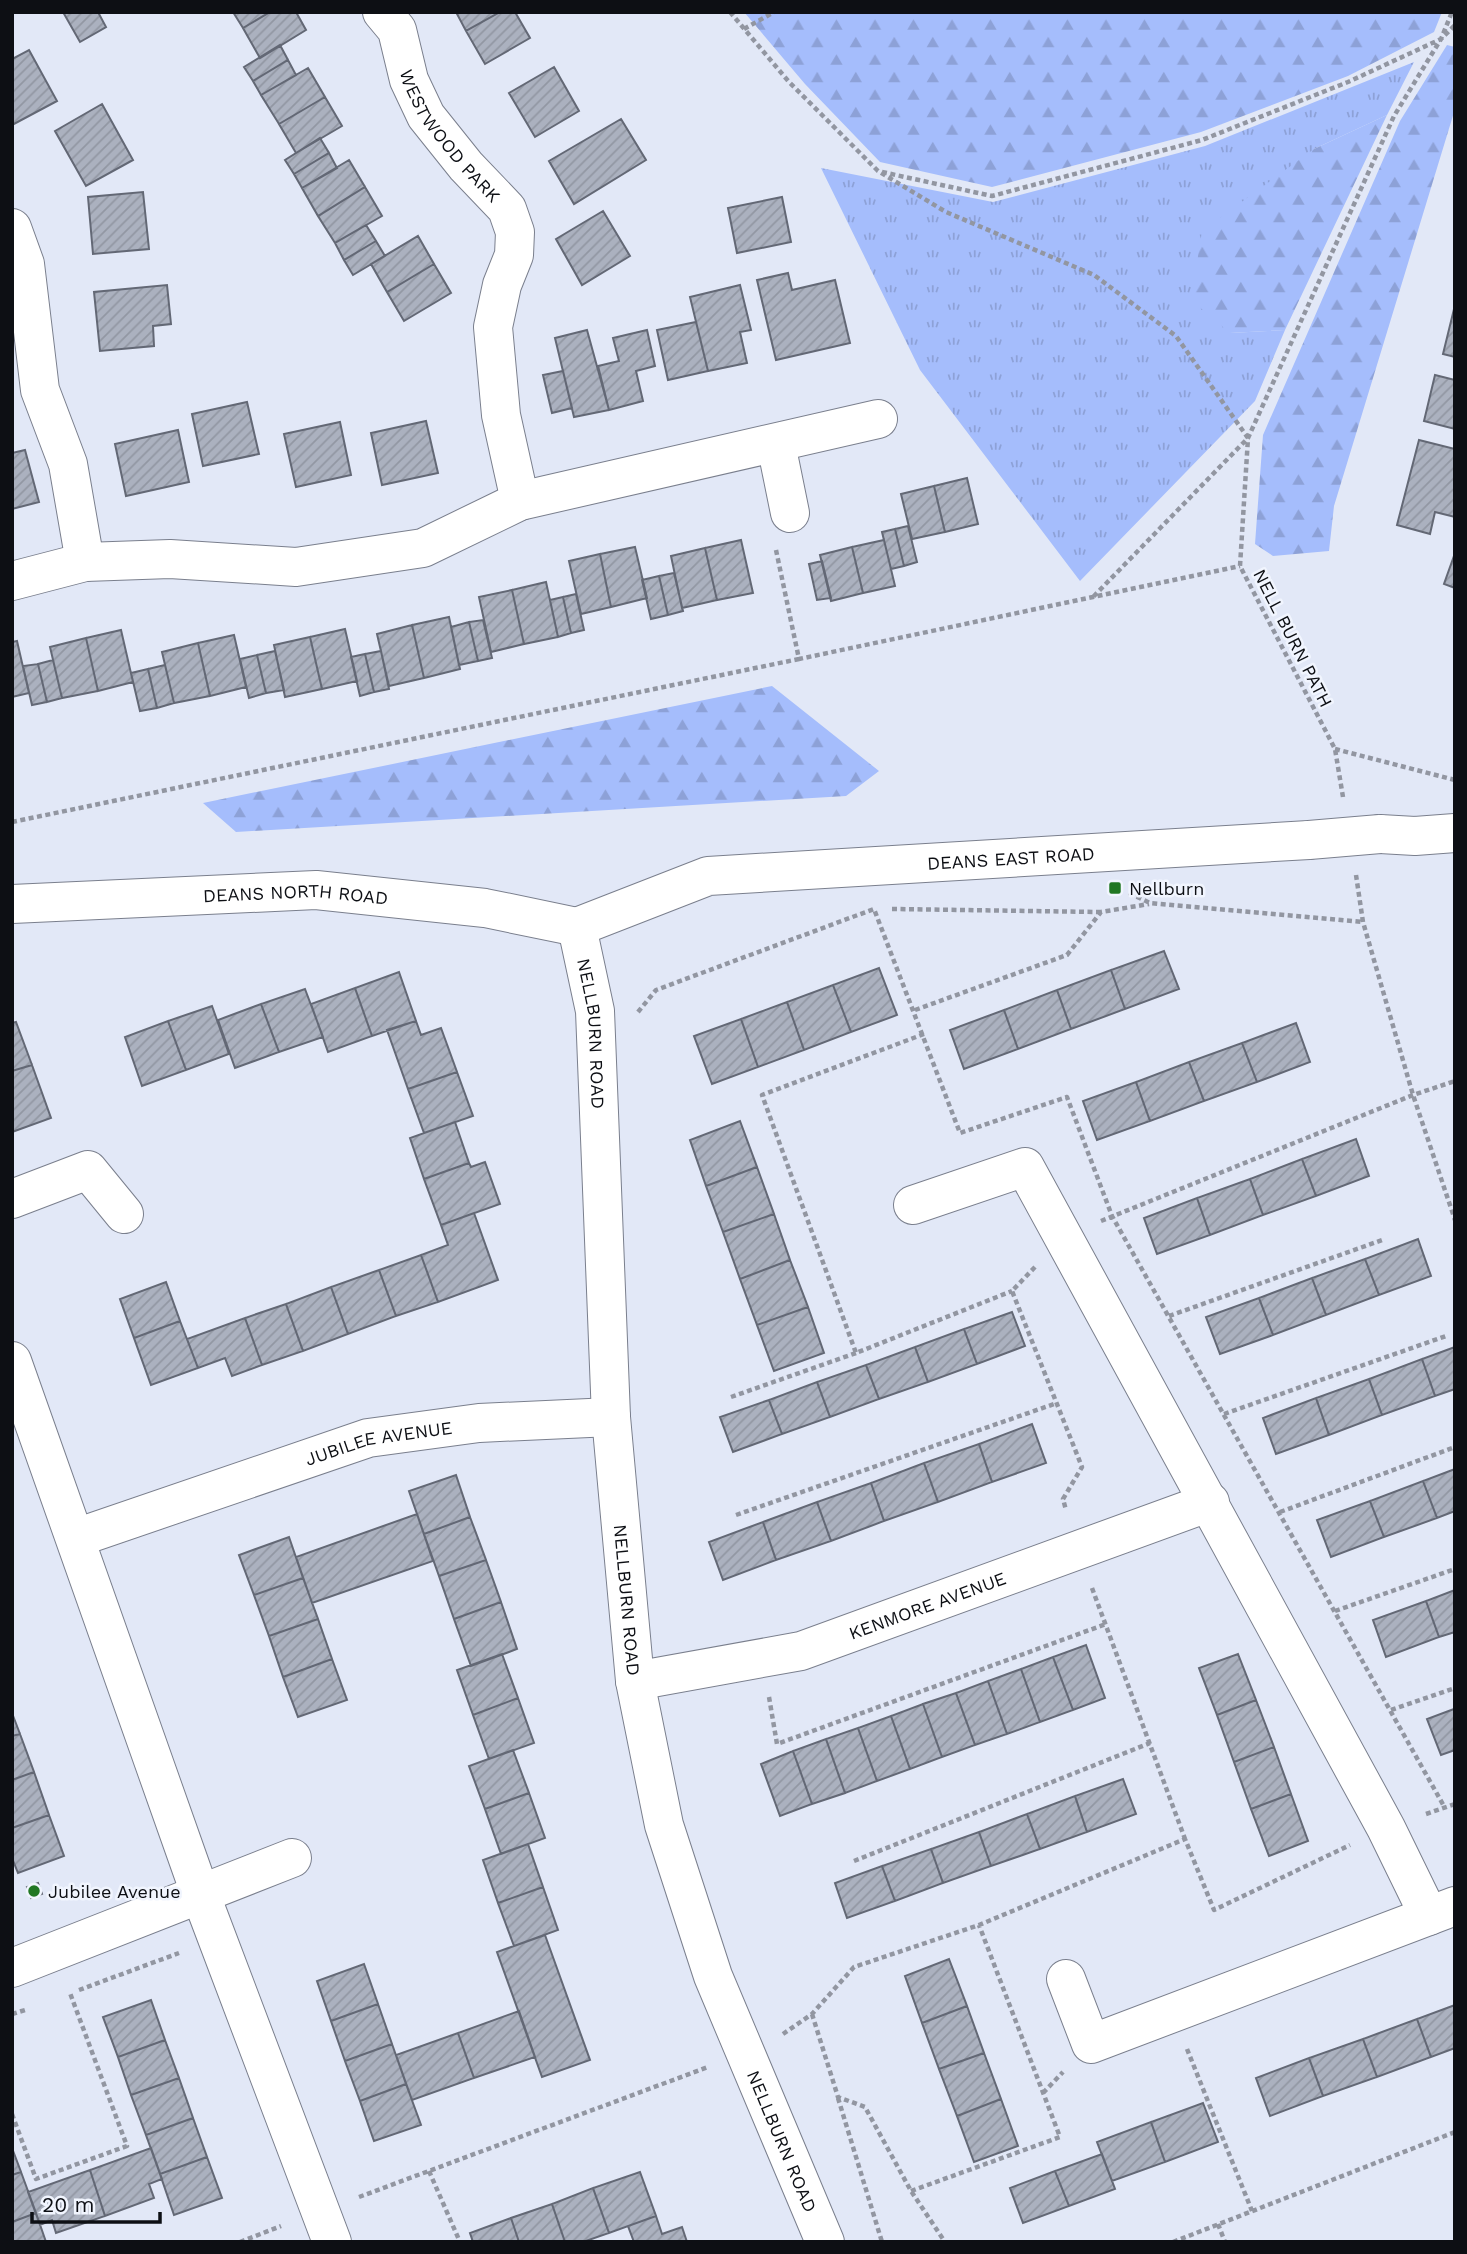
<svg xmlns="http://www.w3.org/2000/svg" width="1467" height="2254" viewBox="0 0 1467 2254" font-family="'Work Sans',sans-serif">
<defs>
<pattern id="grass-tufts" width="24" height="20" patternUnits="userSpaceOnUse" patternTransform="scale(1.75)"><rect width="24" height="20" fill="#a5bdfc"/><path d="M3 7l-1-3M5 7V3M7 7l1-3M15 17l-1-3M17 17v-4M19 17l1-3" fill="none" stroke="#8da1d7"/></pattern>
<pattern id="forest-firs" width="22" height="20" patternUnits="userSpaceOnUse" patternTransform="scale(1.75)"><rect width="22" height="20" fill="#a5bdfc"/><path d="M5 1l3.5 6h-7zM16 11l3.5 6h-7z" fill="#8da1d7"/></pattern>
<pattern id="building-hatch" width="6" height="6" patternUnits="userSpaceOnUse" patternTransform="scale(1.75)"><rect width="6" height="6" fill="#abb1bf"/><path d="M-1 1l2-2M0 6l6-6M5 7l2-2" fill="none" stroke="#9297a3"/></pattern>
</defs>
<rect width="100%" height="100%" fill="#e2e8f7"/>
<!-- grass -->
<path fill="url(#grass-tufts)" d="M1414,62L1387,115L1314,149L1230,333L1285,330L1255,401L1080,581L920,370L821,168L993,202L1205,146Z"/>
<!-- forest -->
<path fill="url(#forest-firs)" d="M744,12H1442L1434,32L1348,76L1201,132L992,187L880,162L805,84Z
M1447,45L1455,47V109L1334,506L1329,551L1273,556L1255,544L1263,435L1400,121Z
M1387,115L1285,330L1230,333L1191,300L1202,231L1314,149Z
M772,686L879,771L846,796L236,832L203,803Z"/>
<!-- building -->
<path fill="url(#building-hatch)" stroke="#636875" stroke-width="2" d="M63,12H98L106,27L80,42Z
M233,12H270L243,28Z
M270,12H296L306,30L260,58L243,28Z
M456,12H500L466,31Z
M500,12H515L530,38L485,64L466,31Z
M280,45L288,60L253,81L244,67Z
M29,50L57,101L12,125V59Z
M288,60L296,75L261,95L253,81Z
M554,67L579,111L535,137L509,93Z
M308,68L325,97L279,124L261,95Z
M325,97L342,126L296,153L279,124Z
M102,104L133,160L86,186L55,131Z
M621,119L646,160L574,204L549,161Z
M320,138L329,153L294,174L285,160Z
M329,153L337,168L302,188L294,174Z
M349,160L365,187L318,216L302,188Z
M365,187L382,216L335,243L318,216Z
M143,192L149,249L93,254L88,197Z
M782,197L791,242L737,253L728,208Z
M603,211L630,256L582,285L556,239Z
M366,225L376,241L344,260L335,243Z
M418,236L434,264L387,292L371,264Z
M376,241L385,256L353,275L344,260Z
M434,264L451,293L404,321L387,292Z
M788,273L792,290L835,280L850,343L776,360L757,280Z
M167,285L171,324L153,326L154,346L100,351L94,292Z
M740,285L751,330L740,332L747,363L708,371L690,297Z
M1454,309H1455V357L1443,354Z
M696,322L708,371L668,380L657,330Z
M587,330L609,410L574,417L555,338Z
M647,330L655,366L636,371L643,401L609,410L598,366L619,361L613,338Z
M563,371L572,408L552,413L543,375Z
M1435,375L1455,380V429L1424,421Z
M247,402L259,454L203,466L192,414Z
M426,421L438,473L382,485L371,433Z
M340,422L351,475L296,487L284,434Z
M178,430L189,482L126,496L115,444Z
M1419,440L1455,449V517L1435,512L1430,534L1397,525Z
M25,450L39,502L12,509V453Z
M967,478L978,524L945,532L934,486Z
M934,486L945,532L912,539L901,494Z
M908,526L917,562L904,566L895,529Z
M895,529L904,566L891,569L882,532Z
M741,540L753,593L717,600L705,548Z
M884,540L895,586L863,593L852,547Z
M635,547L647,598L611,607L600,554Z
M852,547L863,593L831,601L820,555Z
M705,548L717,600L682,608L671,556Z
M1455,553V588L1444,584Z
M600,554L611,607L581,614L569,561Z
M822,561L831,598L817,600L809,564Z
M674,573L683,611L668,615L659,576Z
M659,576L668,615L651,619L642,580Z
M546,582L558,637L524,644L512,590Z
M512,590L524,644L491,652L479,597Z
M576,594L584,630L571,633L563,597Z
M563,597L571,633L558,637L550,600Z
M449,617L460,669L424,678L412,625Z
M483,620L492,658L478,661L469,622Z
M469,622L478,661L459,665L451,627Z
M412,625L424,678L389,686L377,634Z
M345,629L357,681L322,689L310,637Z
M121,630L133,682L98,691L86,638Z
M234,635L246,687L210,696L198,643Z
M310,637L322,689L285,697L274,645Z
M86,638L98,691L62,698L50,647Z
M17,641L29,693L12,697V642Z
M198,643L210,696L174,703L162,652Z
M275,651L284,690L266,693L257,655Z
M381,651L389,689L374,692L365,654Z
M365,654L374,692L360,696L351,657Z
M257,655L266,693L249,698L240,659Z
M53,660L62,698L47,702L38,664Z
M38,664L47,702L32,705L23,666Z
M165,665L174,703L157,708L148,669Z
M148,669L157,708L140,711L131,673Z
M1164,951L1179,989L1125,1009L1111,970Z
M879,968L897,1015L851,1032L833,985Z
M1111,970L1125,1009L1071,1029L1057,990Z
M399,972L416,1021L372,1036L355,988Z
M833,985L851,1032L804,1050L787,1002Z
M355,988L372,1036L328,1052L311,1004Z
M305,989L323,1037L279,1052L261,1004Z
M1057,990L1071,1029L1018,1049L1004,1010Z
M787,1002L804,1050L758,1067L741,1019Z
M261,1004L279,1052L235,1068L218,1020Z
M212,1006L229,1054L186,1070L168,1021Z
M1004,1010L1018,1049L964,1069L950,1030Z
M741,1019L758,1067L712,1084L694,1036Z
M168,1021L186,1070L142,1086L125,1037Z
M416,1021L421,1035L441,1028L457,1072L408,1089L387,1030Z
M16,1022L32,1065L12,1071V1023Z
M1296,1023L1310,1062L1257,1082L1242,1043Z
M1242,1043L1257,1082L1204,1101L1189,1062Z
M1189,1062L1204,1101L1150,1121L1136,1082Z
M32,1065L51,1118L12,1132V1071Z
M457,1072L473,1116L424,1133L408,1089Z
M1136,1082L1150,1121L1097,1140L1083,1101Z
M740,1121L757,1167L706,1186L690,1140Z
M455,1122L469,1163L424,1179L410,1138Z
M1356,1139L1369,1176L1316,1196L1302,1159Z
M1302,1159L1316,1196L1263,1215L1250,1179Z
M485,1162L500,1204L441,1225L424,1179L469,1163L471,1167Z
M757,1167L774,1214L723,1232L706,1186Z
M1250,1179L1263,1215L1210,1235L1197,1198Z
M1197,1198L1210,1235L1157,1254L1144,1218Z
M474,1213L498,1280L438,1302L421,1255L448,1245L441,1225Z
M774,1214L790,1260L740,1279L723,1232Z
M1418,1239L1431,1276L1379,1295L1365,1259Z
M421,1255L438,1302L396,1316L379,1270Z
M1365,1259L1379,1295L1326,1315L1312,1278Z
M790,1260L808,1307L757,1325L740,1279Z
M379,1270L396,1316L348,1334L331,1287Z
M1312,1278L1326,1315L1273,1335L1259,1298Z
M166,1282L180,1321L134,1338L120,1299Z
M331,1287L348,1334L303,1351L286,1304Z
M1259,1298L1273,1335L1220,1354L1206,1317Z
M286,1304L303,1351L262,1365L245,1318Z
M808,1307L824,1353L774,1371L757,1325Z
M1012,1312L1025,1346L977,1364L964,1329Z
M245,1318L262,1365L232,1376L225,1358L198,1368L187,1339Z
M180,1321L198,1368L151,1385L134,1338Z
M964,1329L977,1364L928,1382L915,1347Z
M915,1347L928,1382L879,1399L866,1365Z
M1455,1347V1389L1435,1396L1422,1359Z
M1422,1359L1435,1396L1382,1415L1369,1379Z
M866,1365L879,1399L830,1417L817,1382Z
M1369,1379L1382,1415L1329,1435L1316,1398Z
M817,1382L830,1417L782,1434L769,1400Z
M1316,1398L1329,1435L1276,1454L1263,1418Z
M769,1400L782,1434L733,1452L720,1417Z
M1032,1424L1046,1463L992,1482L979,1444Z
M979,1444L992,1482L938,1502L924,1463Z
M924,1463L938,1502L884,1521L871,1483Z
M1455,1469V1511L1437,1518L1423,1481Z
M456,1475L470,1517L424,1534L409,1491Z
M1423,1481L1437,1518L1384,1537L1370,1501Z
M871,1483L884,1521L831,1541L817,1502Z
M1370,1501L1384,1537L1331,1557L1317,1520Z
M817,1502L831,1541L776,1560L763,1522Z
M417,1514L433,1561L312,1603L296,1557Z
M470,1517L486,1560L439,1576L424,1534Z
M763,1522L776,1560L723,1580L709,1542Z
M289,1537L303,1578L254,1595L239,1555Z
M486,1560L501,1602L454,1619L439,1576Z
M303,1578L318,1619L269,1636L254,1595Z
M1455,1590V1632L1439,1637L1426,1601Z
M1426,1601L1439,1637L1386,1657L1373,1620Z
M501,1602L517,1649L471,1666L454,1619Z
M318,1619L332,1659L283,1677L269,1636Z
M1086,1645L1105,1698L1073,1710L1053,1657Z
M502,1654L518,1698L473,1715L457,1670Z
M1238,1654L1256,1700L1217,1715L1199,1668Z
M1053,1657L1073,1710L1040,1722L1021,1669Z
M332,1659L347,1700L298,1717L283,1677Z
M1021,1669L1040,1722L1007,1734L988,1681Z
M988,1681L1007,1734L975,1745L956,1693Z
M956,1693L975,1745L942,1757L923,1704Z
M518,1698L534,1743L489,1759L473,1715Z
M1256,1700L1274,1747L1234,1762L1217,1715Z
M923,1704L942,1757L910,1769L891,1716Z
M1454,1709L1455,1750L1441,1755L1427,1719Z
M12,1713L20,1734L12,1736Z
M891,1716L910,1769L877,1781L858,1728Z
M858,1728L877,1781L845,1793L826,1739Z
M20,1734L34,1772L12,1780V1736Z
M826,1739L845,1793L812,1804L793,1751Z
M1274,1747L1291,1794L1251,1809L1234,1762Z
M513,1750L529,1793L485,1809L469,1766Z
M793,1751L812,1804L780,1816L761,1764Z
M34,1772L49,1815L12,1828V1780Z
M1123,1779L1136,1814L1087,1832L1075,1796Z
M529,1793L545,1838L501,1854L485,1809Z
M1291,1794L1308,1841L1269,1856L1251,1809Z
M1075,1796L1087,1832L1040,1849L1027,1814Z
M1027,1814L1040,1849L991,1866L979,1832Z
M49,1815L64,1856L18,1873L12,1858V1828Z
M979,1832L991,1866L943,1883L931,1849Z
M528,1844L543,1887L498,1903L483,1860Z
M931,1849L943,1883L895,1901L882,1866Z
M882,1866L895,1901L847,1918L835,1883Z
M38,1883L42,1894L31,1898L27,1887Z
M543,1887L558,1930L514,1946L498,1903Z
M545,1935L590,2060L542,2077L497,1952Z
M949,1959L967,2006L922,2023L905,1976Z
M364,1964L378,2004L331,2021L317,1981Z
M151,2000L165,2040L118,2057L103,2017Z
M378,2004L392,2044L345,2061L331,2021Z
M1455,2005V2048L1431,2057L1417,2019Z
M967,2006L984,2053L939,2069L922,2023Z
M519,2011L535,2057L474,2078L458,2033Z
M1417,2019L1431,2057L1377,2077L1363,2039Z
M458,2033L474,2078L412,2100L396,2055Z
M1363,2039L1377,2077L1323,2096L1309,2058Z
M165,2040L179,2078L131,2095L118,2057Z
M392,2044L406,2084L360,2101L345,2061Z
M984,2053L1001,2099L957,2116L939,2069Z
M1309,2058L1323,2096L1270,2116L1256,2078Z
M179,2078L193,2118L146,2135L131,2095Z
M406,2084L421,2125L374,2141L360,2101Z
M1001,2099L1018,2146L974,2162L957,2116Z
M1203,2103L1218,2142L1165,2162L1151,2122Z
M193,2118L207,2157L160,2174L146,2135Z
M1151,2122L1165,2162L1112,2181L1097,2142Z
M12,2148L21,2172L12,2175Z
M151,2148L162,2179L149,2184L154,2198L105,2216L90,2170Z
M1102,2154L1115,2189L1069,2206L1055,2171Z
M207,2157L222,2198L174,2215L160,2174Z
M90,2170L105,2216L56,2233L52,2220L40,2225L28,2192Z
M1055,2171L1069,2206L1023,2223L1010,2188Z
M21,2172L36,2213L12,2222V2175Z
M640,2172L656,2216L609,2233L593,2188Z
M593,2188L609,2233L583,2242H565L552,2204Z
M552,2204L565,2242H519L511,2218Z
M36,2213L46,2242H12V2222Z
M656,2216L662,2234L682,2227L687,2242H634L628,2226Z
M511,2218L519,2242H473L470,2233Z"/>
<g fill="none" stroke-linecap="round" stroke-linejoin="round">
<!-- minor casing -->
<g stroke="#7a7f8d" stroke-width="40">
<g id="minor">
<path id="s1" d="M382,12L397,30L409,80L426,116L466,166L507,209L515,232L514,255L502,285L493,327L501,415L520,501"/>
<path d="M12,228L25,264L40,390L68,464L85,562"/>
<path d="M776,444L790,513"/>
<path d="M12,581L85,562L170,559L296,567L423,548L520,501L878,419"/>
<path d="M1380,834L1415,836L1455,833"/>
<path id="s2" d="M12,904L316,890L485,908L577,927"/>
<path id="s3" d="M577,927L595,1011L611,1417L635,1681L664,1825L713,1976L825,2242"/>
<path id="s4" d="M577,927L708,876L1309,840"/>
<path d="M12,1199L88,1170L124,1214"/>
<path d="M913,1205L1025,1167L1386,1828L1429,1916"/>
<path d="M12,1361L200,1893L332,2242"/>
<path id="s5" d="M76,1538L368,1438L479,1423L611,1417"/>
<path id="s6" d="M635,1681L801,1651L1210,1502"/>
<path d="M12,1968L292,1858"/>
<path d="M1066,1979L1091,2044L1455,1906"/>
</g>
</g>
<!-- path -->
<path stroke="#9296a1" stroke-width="4.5" stroke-dasharray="5 3.5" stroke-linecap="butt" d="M730,12L789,82L878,171L946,212L1094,275L1176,336L1248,438L1093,597
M744,29L774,12
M882,172L992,196L1202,140L1348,82L1441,39L1455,25
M776,550L799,659L1240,566
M1335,749L1455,780
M1343,797L1335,749L1240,566L1248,438L1394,116L1441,39L1452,12
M12,822L799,659
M1356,875L1363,922L1413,1095L1455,1220
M1129,893L1150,903L1363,922
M892,909L1101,912
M915,1010L1067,955L1101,912L1149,904
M638,1012L656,990L874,909L960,1133L1067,1097L1112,1216L1445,1808
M924,1034L762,1095L856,1353L1012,1291
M1101,1221L1413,1095L1455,1081
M1035,1267L1012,1291L1082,1467L1063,1499L1066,1510
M1169,1316L1385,1239
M731,1397L856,1353
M1224,1414L1446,1336
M1280,1512L1455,1447
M736,1515L1057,1403
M1092,1588L1185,1839
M1335,1611L1455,1569
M769,1697L777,1744L1106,1624
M1391,1710L1455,1688
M1426,1814L1455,1804
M854,1861L1150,1743
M79,1990L179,1953
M12,2014L25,2010
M812,2014L838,2097L865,2107L911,2191L945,2242
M783,2034L812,2014L854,1967L979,1925L1185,1839L1214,1910L1350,1845
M1187,2049L1252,2211
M1043,2093L1063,2072
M838,2098L882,2242
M12,2114L36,2179L127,2146L70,1993
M429,2171L460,2242
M911,2191L1060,2137L979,1925
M359,2197L708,2067
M1218,2224L1225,2242
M240,2242L281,2226
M1173,2242L1455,2132"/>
<!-- minor -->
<use href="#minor" stroke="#fff" stroke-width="38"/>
<!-- minor-bridge casing -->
<g stroke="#7a7f8d" stroke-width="40" stroke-linecap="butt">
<path id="minor-bridge" d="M1309,840L1380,834"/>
</g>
<!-- minor-bridge -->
<use href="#minor-bridge" stroke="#fff" stroke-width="38"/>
</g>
<!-- markers -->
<g fill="#217723" stroke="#f1f5fe" stroke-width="2.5">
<rect x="1108" y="881" width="14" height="14" rx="3.5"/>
<circle cx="34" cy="1891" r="7"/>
</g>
<g text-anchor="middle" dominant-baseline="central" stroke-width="5" stroke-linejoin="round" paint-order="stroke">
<!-- street labels -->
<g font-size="18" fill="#0d0f14" stroke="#f1f5fe">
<text stroke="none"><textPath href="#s1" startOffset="144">WESTWOOD PARK</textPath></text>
<text transform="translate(1293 638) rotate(63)">NELL BURN PATH</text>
<text stroke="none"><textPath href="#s4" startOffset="444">DEANS EAST ROAD</textPath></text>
<text stroke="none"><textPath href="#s2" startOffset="284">DEANS NORTH ROAD</textPath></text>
<text stroke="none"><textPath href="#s3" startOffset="108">NELLBURN ROAD</textPath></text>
<text stroke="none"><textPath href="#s5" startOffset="318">JUBILEE AVENUE</textPath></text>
<text stroke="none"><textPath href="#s3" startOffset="676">NELLBURN ROAD</textPath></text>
<text stroke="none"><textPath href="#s6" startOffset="303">KENMORE AVENUE</textPath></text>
<text stroke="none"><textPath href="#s3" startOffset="1242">NELLBURN ROAD</textPath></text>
</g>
<!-- poi labels -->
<g font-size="18" fill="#0d0f14" stroke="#f1f5fe" text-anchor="start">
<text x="1129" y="888">Nellburn</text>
<text x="48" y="1891">Jubilee Avenue</text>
</g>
</g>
<!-- border -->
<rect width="1467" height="2254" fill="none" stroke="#0d0f14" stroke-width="28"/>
<!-- scale -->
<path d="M32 2212v10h128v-10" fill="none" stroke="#0d0f14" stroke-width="3.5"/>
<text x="42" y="2212" font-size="21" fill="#0d0f14" stroke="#f1f5fe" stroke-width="5" paint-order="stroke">20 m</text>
</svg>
